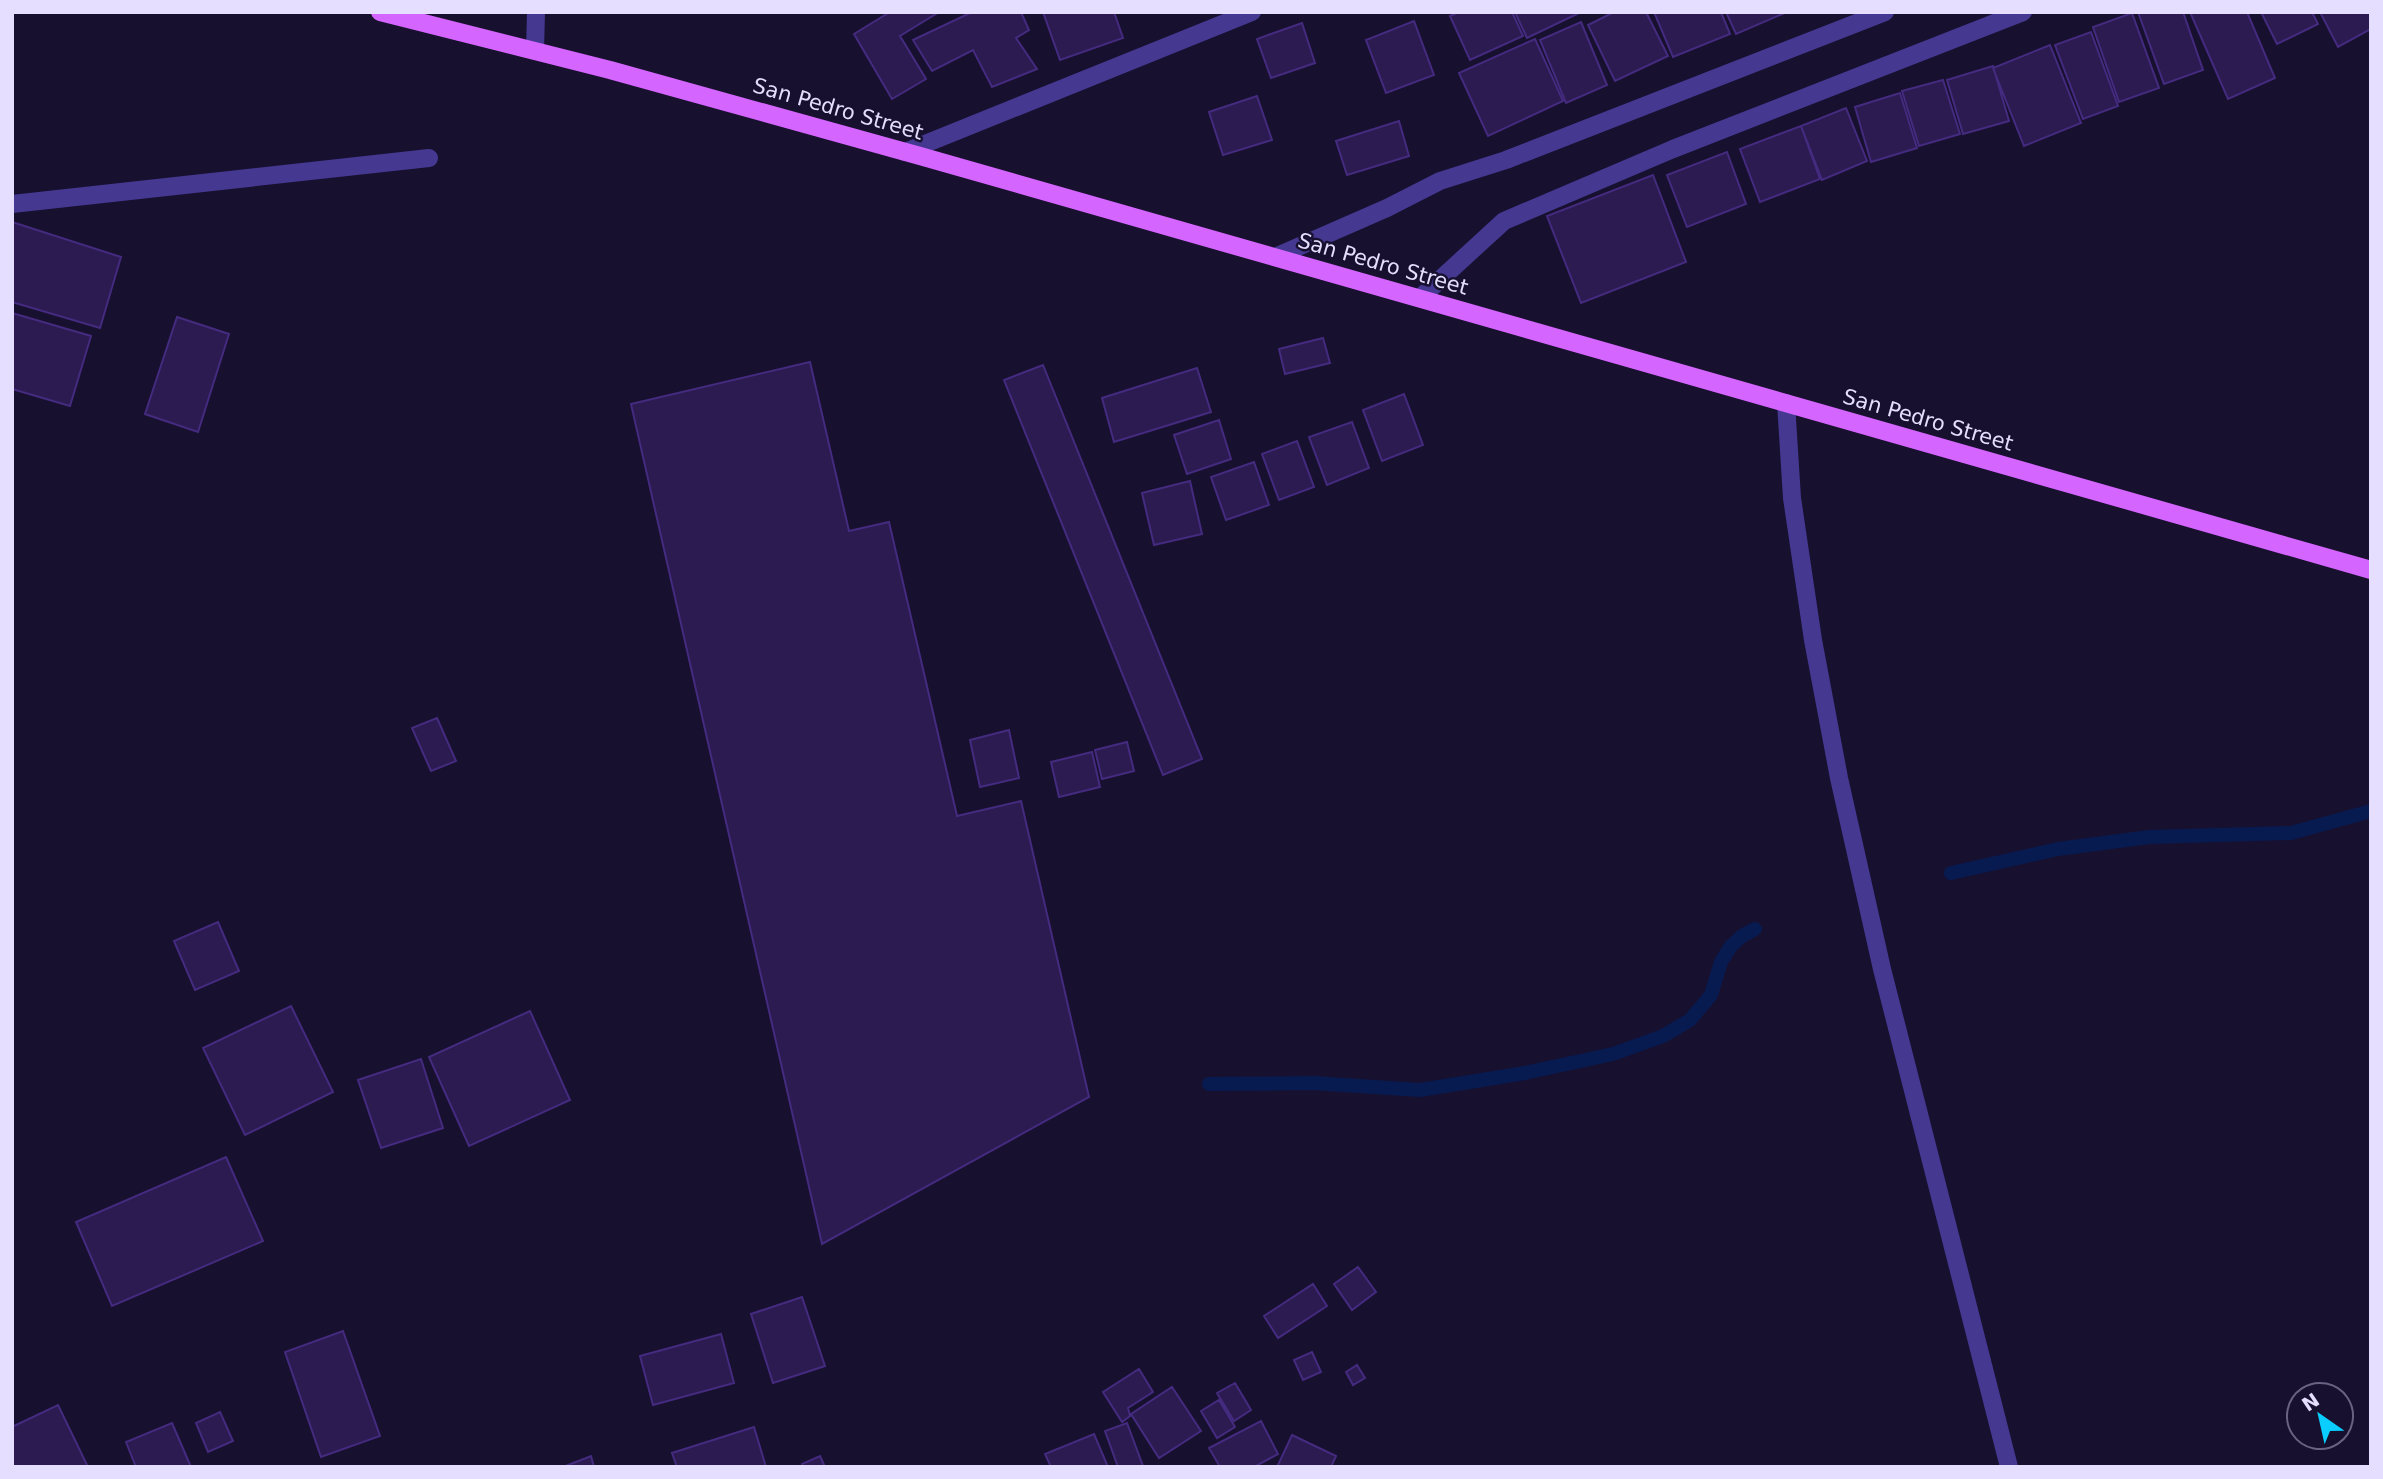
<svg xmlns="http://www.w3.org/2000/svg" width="2383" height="1479" viewBox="0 0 2383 1479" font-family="'DejaVu Sans',sans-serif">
<rect width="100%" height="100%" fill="#18102f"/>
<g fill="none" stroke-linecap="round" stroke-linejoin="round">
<!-- stream -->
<path stroke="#071b51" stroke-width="14" d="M1951,873L2058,849L2149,837L2291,833L2371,811
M1209,1084L1313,1083L1420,1090L1525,1073L1613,1054L1663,1036L1690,1020L1711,995L1721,962L1731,946L1742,936L1755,929"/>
</g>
<!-- building -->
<path fill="#2b1b51" stroke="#442b7f" stroke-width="2" d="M890,12H939L900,36L926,79L892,99L854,34Z
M972,12H1021L1029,30L1016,38L1037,69L992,87L973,50L932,71L913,40Z
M1043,12H1114L1123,38L1060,60Z
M1459,12H1512L1523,36L1470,60L1450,16Z
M1515,12H1579V13L1527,38Z
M1614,12H1646L1668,56L1615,81L1588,25Z
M1654,12H1721L1730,34L1673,57Z
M1726,12H1787L1736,34Z
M2138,12H2183L2203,70L2164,84Z
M2190,12H2247L2275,78L2228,99Z
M2261,12H2312L2318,24L2277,44Z
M2320,12H2371V29L2338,47Z
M2132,13L2159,88L2119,102L2093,27Z
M1414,21L1434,75L1386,93L1366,40Z
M1581,22L1607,85L1566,103L1540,40Z
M1302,23L1315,63L1271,78L1257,39Z
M2091,32L2118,106L2083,119L2055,45Z
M1535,39L1563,101L1488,136L1459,73Z
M2050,45L2081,123L2024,146L1993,68Z
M1993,66L2009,121L1963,134L1947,80Z
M1943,80L1960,134L1919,146L1902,91Z
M1900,93L1917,148L1871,162L1855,107Z
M1257,96L1272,140L1223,155L1209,112Z
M1846,108L1867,161L1822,180L1801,126Z
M1399,121L1409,156L1347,175L1336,141Z
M1801,126L1820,179L1760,202L1740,149Z
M1727,152L1746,204L1687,227L1667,175Z
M1653,175L1686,262L1581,303L1547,216Z
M12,222L121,257L100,328L12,302Z
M12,313L91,336L70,406L12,389Z
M177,317L229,334L198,432L145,414Z
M1323,338L1330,363L1285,374L1279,349Z
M810,362L849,531L889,522L957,816L1021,801L1089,1097L822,1244L631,404Z
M1043,365L1202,759L1163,775L1004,380Z
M1197,368L1211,412L1114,442L1102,398Z
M1404,394L1423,445L1382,461L1363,410Z
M1219,420L1231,459L1187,474L1174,435Z
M1352,422L1369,468L1327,485L1309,437Z
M1297,441L1314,487L1279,500L1262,454Z
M1254,462L1269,505L1226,520L1211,477Z
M1190,481L1202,534L1154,545L1142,493Z
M437,718L456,761L431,771L412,728Z
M1009,730L1019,778L980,787L970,740Z
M1127,742L1134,771L1102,779L1095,750Z
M1092,752L1100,787L1059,797L1051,762Z
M218,922L239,971L195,990L174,941Z
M291,1006L333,1092L245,1135L203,1048Z
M530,1011L570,1100L469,1146L429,1057Z
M421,1059L443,1128L381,1148L358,1080Z
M226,1157L263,1241L112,1306L76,1222Z
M1358,1267L1376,1292L1352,1310L1334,1284Z
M1313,1284L1327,1306L1278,1338L1264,1316Z
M802,1297L825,1366L773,1383L751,1314Z
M343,1331L380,1436L321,1457L285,1352Z
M721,1334L734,1383L653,1405L640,1356Z
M1312,1352L1321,1372L1303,1380L1294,1360Z
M1357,1365L1365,1378L1353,1385L1346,1372Z
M1139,1369L1153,1392L1128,1408L1130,1416L1122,1422L1103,1392Z
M1235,1383L1251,1410L1234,1421L1217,1393Z
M1172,1387L1201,1431L1159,1458L1131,1414Z
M1219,1400L1235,1427L1217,1438L1201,1411Z
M58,1405L88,1467H12V1427Z
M220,1412L233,1441L208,1452L196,1423Z
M1261,1421L1278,1454L1254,1467H1220L1209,1448Z
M172,1423L191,1467H136L126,1442Z
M1127,1423L1143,1466L1141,1467H1118L1105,1431Z
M754,1427L766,1467H677L672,1453Z
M1094,1434L1108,1467H1051L1045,1454Z
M1292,1435L1336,1456L1331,1467H1277Z
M591,1456L594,1467H563Z
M820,1456L825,1467H803L802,1464Z"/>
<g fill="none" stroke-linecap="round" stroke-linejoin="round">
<!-- street -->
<path stroke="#443891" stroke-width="18" d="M535,51L536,12
M905,152L1252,12
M12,204L429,158
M1275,257L1387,208L1440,181L1506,160L1885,12
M1420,298L1504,221L1673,149L2023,12
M1786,403L1792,498L1813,640L1839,778L1882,969L2009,1467"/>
<!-- primary -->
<path stroke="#d565ff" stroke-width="18" d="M380,12L610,70L920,156L2371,570"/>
</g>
<g text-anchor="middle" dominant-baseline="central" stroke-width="5" stroke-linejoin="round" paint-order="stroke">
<!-- street labels -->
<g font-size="21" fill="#e5deff" stroke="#18102f">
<text transform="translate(838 109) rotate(16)">San Pedro Street</text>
<text transform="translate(1383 264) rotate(16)">San Pedro Street</text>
<text transform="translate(1928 420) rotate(16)">San Pedro Street</text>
</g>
</g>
<!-- border -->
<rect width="2383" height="1479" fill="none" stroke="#e5deff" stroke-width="28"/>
<!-- north arrow -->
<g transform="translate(2320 1416) rotate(326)"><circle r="33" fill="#18102f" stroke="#6a6282" stroke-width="2"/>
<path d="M0-5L12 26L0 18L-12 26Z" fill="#0aceff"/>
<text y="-10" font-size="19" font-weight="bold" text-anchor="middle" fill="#e5deff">N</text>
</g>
</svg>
